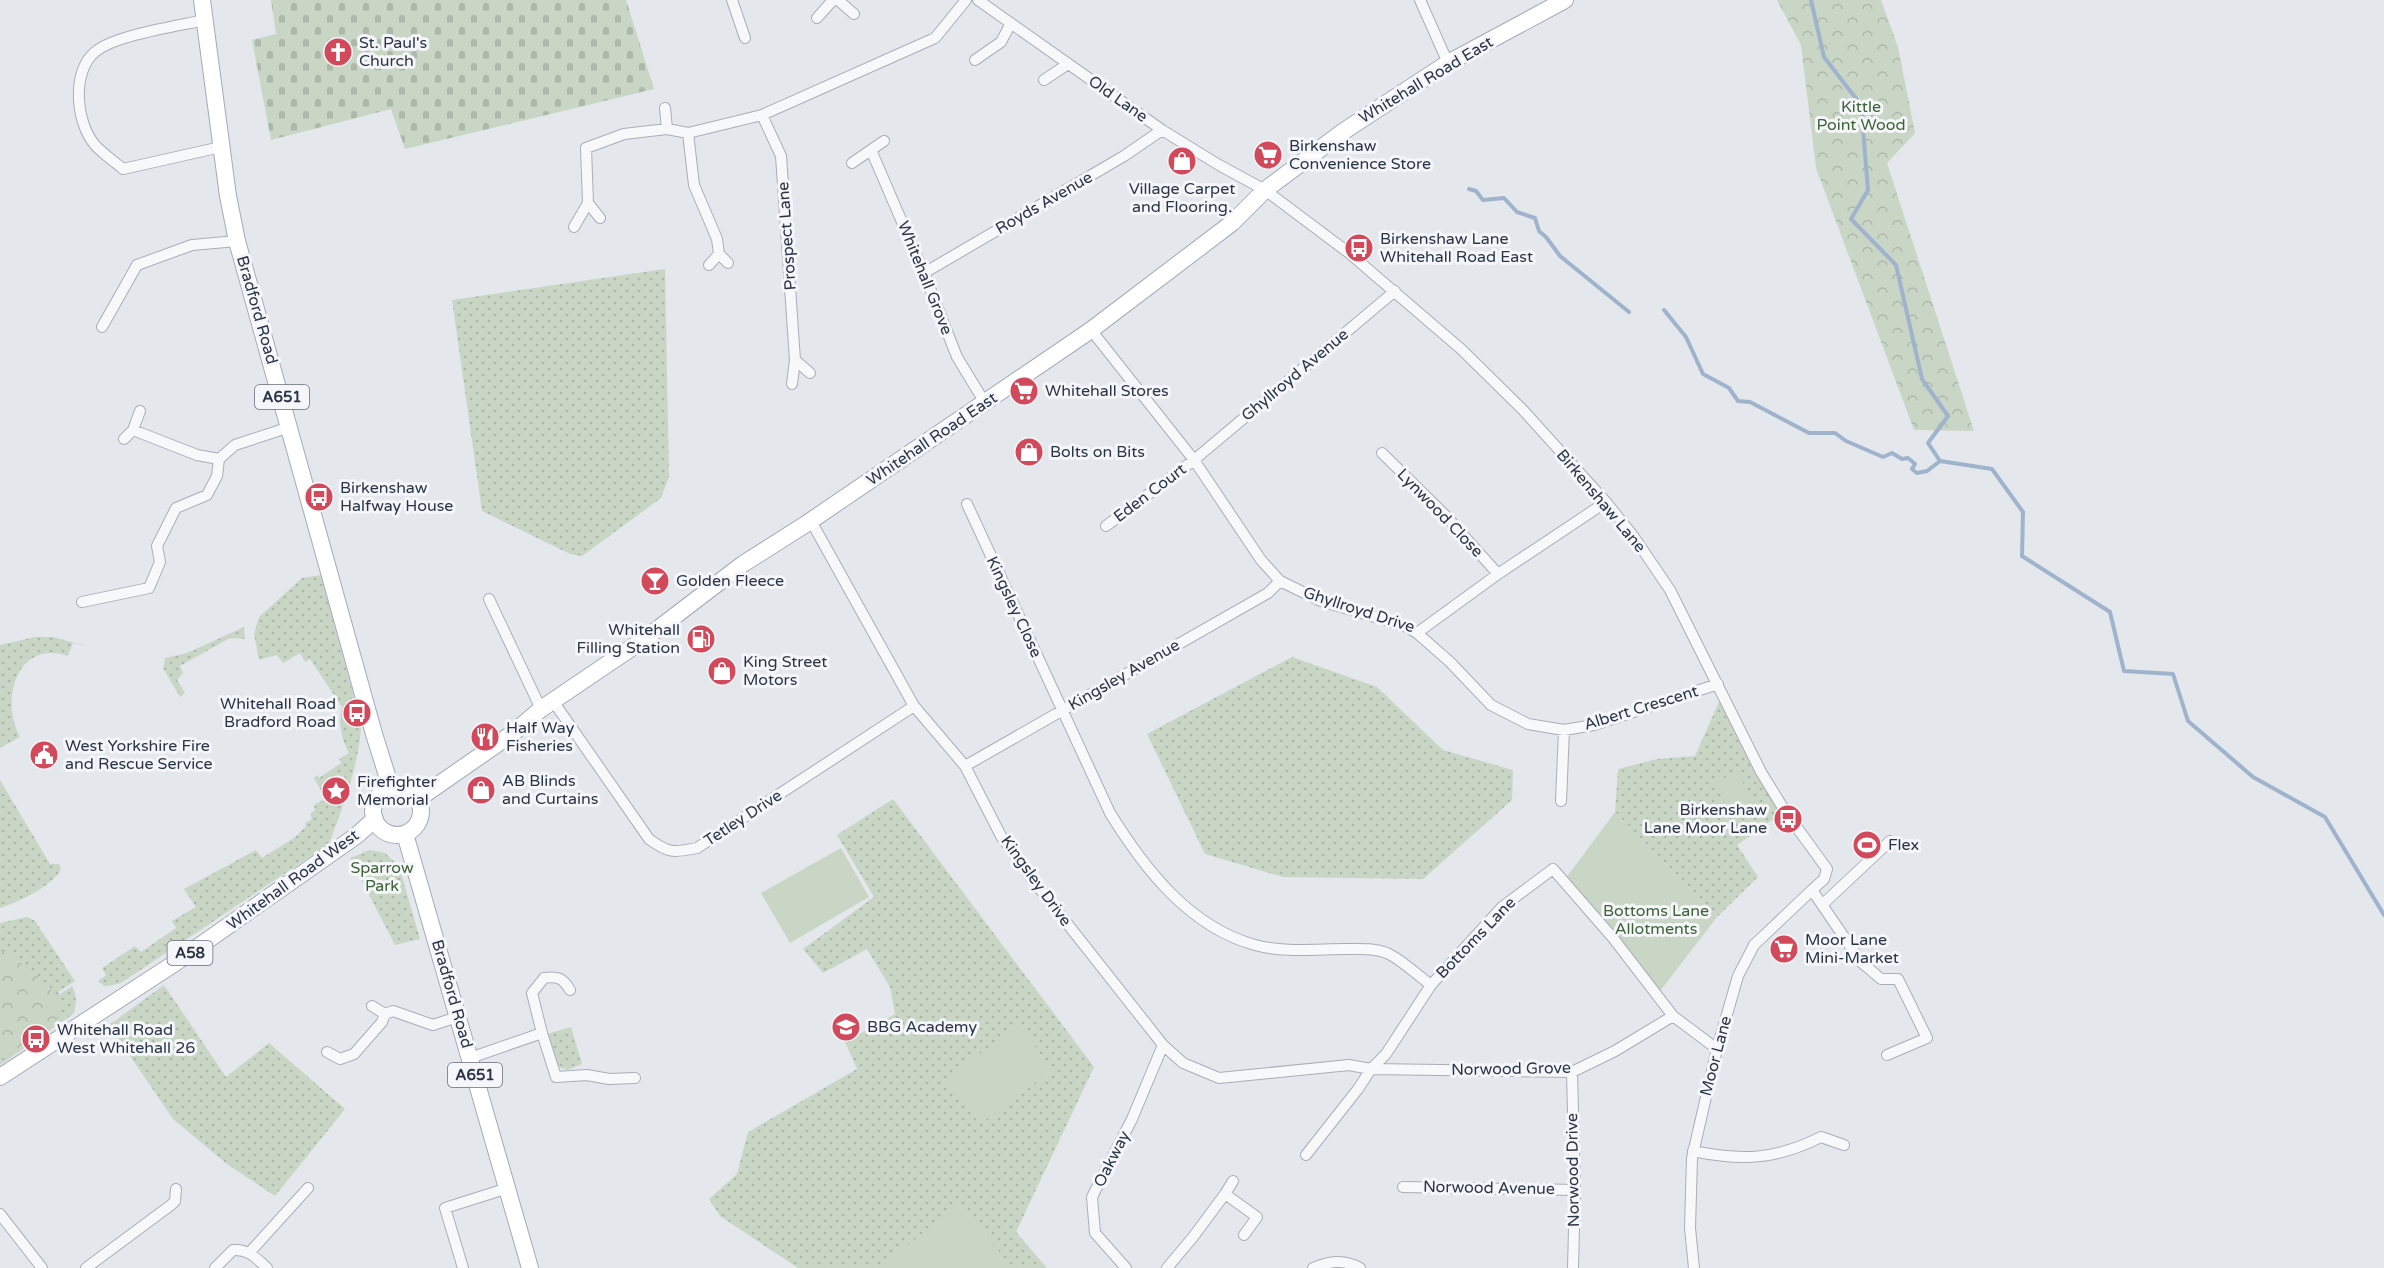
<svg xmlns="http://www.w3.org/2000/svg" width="2384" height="1268" viewBox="0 0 2384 1268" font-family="'Varela Round',sans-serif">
<defs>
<pattern id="grass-dots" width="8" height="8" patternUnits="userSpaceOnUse" patternTransform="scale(1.5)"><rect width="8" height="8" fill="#c9d6c5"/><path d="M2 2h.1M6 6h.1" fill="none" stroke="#adb8ab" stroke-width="1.8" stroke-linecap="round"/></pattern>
<pattern id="forest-crowns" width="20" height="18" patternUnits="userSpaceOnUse" patternTransform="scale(1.5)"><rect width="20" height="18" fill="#c9d6c5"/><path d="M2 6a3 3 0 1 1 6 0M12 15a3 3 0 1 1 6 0" fill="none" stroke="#adb8ab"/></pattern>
<pattern id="cemetery-stones" width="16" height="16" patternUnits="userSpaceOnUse" patternTransform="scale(1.5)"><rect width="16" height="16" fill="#c9d6c5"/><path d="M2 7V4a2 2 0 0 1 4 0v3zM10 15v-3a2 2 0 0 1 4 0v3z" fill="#adb8ab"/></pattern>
</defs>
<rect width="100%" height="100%" fill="#e4e7ec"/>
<!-- grass -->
<path fill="url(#grass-dots)" d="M665,269L669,476L661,498L582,556L570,554L482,511L452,300Z
M321,575L361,723C361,759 342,810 329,844L121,983C112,984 106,990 98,981L106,975L102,968L135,946L141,952L176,928L172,921L196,907L184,889L256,850L262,858L294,838L306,826L305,823L312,819L310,814L315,810L314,805L327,798L338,799L345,777L337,775L333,778L327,792L323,794L314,778L317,775L319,778L341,763L339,759L349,753C341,739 338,722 342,707L310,659L305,662L300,653L283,663L277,655L259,660L254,634L259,617L302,578Z
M244,627L245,639L230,638L180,666L183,673L177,680L185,693L180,697L163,668L165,658L187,653Z
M35,637H53L90,647L73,643L68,656C16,639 0,701 20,737L0,748V645Z
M1292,657L1377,687L1443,750L1513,770L1512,800L1423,879L1283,877L1205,854L1147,734Z
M1723,693L1785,811L1737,845L1758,877L1717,917L1615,812L1618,769L1657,759L1695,756Z
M0,780L50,864H59L61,868C56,885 16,903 0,908Z
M893,799L1094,1067L1016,1232L1047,1268H798L720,1216L709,1199L737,1174L748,1132L857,1069L845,1042L895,1014L890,987L867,949L823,973L803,949L874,897L837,835Z
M370,850L385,853L399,866L420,939L395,945L350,858Z
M27,917L35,921L75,981L58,992L60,994L72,986C77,995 77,1005 73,1014L0,1065V923Z
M164,985L226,1077L269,1043L345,1109L275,1196L227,1164L173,1119L109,1025Z
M571,1027L582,1064L567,1070L557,1066L547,1034Z"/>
<!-- forest -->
<path fill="url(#forest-crowns)" d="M1777,0H1881L1898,47L1915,133L1887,163L1974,431L1914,430L1816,168L1801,45Z
M0,950C17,959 75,997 55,1022C47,1031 12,1052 0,1060Z"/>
<!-- cemetery -->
<path fill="url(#cemetery-stones)" d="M271,0H626L654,89L405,149L391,109L271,140L252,40L276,34Z"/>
<!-- garden -->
<path fill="#c9d6c5" d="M1737,771L1752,801L1730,812L1715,783Z
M1615,812L1717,917L1657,995L1563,882Z
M841,848L869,897L790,943L761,893Z
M1019,1025L1052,1070L980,1124L946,1079Z
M958,1203L1013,1268H881Z"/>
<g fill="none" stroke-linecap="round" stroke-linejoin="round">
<!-- stream -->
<path stroke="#9fb4cc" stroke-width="4" d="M1811,0L1824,57L1861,105L1868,190L1851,219L1896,265L1922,379L1948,416L1928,443L1940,461
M1469,189L1476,191L1483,200L1504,198L1517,212L1535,218L1539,231L1546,237L1560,256L1629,312
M1664,310L1686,337L1703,374L1729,388L1738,401L1750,402L1809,433H1835L1846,441L1883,457L1892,453L1902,459L1908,458L1915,464L1912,469L1917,473L1927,471L1940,461
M1940,461L1992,469L2023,512L2022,556L2110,612L2124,671L2173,674L2188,721L2253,777L2325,817L2384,915"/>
<!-- street casing -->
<g stroke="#a9aeb7" stroke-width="12">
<path id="street" d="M732,0L745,38
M838,0L854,14
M978,0L1162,130L1219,165L1265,190L1349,253L1461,349L1523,410L1606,502L1634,537L1670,590L1761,772L1785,811L1827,869L1824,879L1812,890
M1420,0L1448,63
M817,18L833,0
M205,20C178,26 115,35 95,52C71,72 76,123 95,145C103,154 114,161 123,169L221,147
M975,60L1001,42L1011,23
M1044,80L1068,64
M665,108L667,129
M762,115L781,156L795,360L792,384
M688,133L694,185L717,239L719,254L728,263
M871,150L924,273L957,357L985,403
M852,163L884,141
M588,203L600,218
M574,227L588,203L586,148L624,134L667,129L688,133L762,115L935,38L966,0
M709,265L719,254
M924,273L1124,156L1162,130
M102,327L137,265L192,245L237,241
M1091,330L1194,460L1261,560L1280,581L1321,601L1405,626L1417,633L1498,574L1606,502
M795,360L810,373
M133,430L197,455L219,459
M124,439L133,430L140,411
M1382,453L1446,516L1498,574
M967,504L1110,813C1144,868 1189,927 1255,945C1283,953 1317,949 1346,949C1360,949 1374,948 1387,953C1402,960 1417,975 1431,985
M811,521L914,706L965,766L1001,836L1036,884L1163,1045L1183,1063L1219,1078L1349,1065L1371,1069L1572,1072L1615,1051L1673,1016
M1106,526L1194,460L1395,291
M489,599L541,709
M82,602L149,588L160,562L157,546L176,508L207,495L217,476L219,459L235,445L290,427
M1417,633L1450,662L1491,705L1528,724L1564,730L1594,725L1718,684
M553,701L649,839C668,853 673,853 697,848L914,706
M965,766L1268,593L1280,581
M1561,801L1564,730
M1823,904L1890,841
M372,1006L385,1014
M542,1033L556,1077L587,1075L609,1079L635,1078
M327,1052L340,1059L354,1054L382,1022L385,1014L393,1011L433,1025L457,1017
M470,1058L542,1033L532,993L544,978C558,976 563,978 570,990
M1572,1072L1575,1190L1573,1268
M1693,1151C1742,1161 1775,1160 1821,1137L1844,1145
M1306,1155L1358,1089L1371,1069L1386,1054L1431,985L1502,907L1553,869L1613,938L1673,1016L1717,1049
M1403,1187L1575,1190
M1225,1194L1233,1181
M0,1214L42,1268
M250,1252L308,1188
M86,1268L171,1205L175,1201L176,1189
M215,1268L233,1250C249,1249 256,1258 267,1268
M463,1268L445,1208L508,1188
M1126,1268L1095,1233L1092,1197L1132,1119L1163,1045
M1167,1268L1193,1237L1225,1194L1257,1217L1244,1235
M1313,1268C1330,1261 1344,1259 1360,1268
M1694,1268L1690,1228L1692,1158L1717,1049L1738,976L1754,945L1812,890L1861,962L1881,979H1898L1927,1038L1887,1055"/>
</g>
<!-- primary casing -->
<g stroke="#a3abb8" stroke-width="18">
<path id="primary" d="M202,0L228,196L237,241L374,734L391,788
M373 811a24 24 0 1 1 48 0a24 24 0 1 1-48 0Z
M418,799L513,733L541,709L646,638L743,564L806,524L1091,330L1232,223L1265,190L1344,131L1448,63L1565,0
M405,834L530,1268
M0,1077L175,963L356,836L375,819"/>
</g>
<!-- street -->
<use href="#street" stroke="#f7f8fa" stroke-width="10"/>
<!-- primary -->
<use href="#primary" stroke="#fff" stroke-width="16"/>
</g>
<!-- icons -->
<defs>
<g id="church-disc" transform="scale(1.5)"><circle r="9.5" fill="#d1495b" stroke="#f4f6f9"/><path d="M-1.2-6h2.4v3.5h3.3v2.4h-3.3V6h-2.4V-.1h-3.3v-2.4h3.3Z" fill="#fff"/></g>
<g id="supermarket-disc" transform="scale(1.5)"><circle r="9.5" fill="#d1495b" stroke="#f4f6f9"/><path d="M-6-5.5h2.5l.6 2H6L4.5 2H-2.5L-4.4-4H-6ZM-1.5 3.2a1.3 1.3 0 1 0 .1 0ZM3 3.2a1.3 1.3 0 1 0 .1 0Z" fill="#fff"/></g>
<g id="shop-disc" transform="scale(1.5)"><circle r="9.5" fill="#d1495b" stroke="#f4f6f9"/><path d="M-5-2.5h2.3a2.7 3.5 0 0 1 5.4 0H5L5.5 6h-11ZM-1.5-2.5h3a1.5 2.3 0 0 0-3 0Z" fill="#fff"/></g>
<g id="bus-disc" transform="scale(1.5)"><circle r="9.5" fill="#d1495b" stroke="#f4f6f9"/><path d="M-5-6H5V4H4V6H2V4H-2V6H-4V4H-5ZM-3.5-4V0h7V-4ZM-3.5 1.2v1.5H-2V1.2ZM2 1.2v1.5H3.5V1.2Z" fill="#fff"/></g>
<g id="bar-disc" transform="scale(1.5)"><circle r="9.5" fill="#d1495b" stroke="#f4f6f9"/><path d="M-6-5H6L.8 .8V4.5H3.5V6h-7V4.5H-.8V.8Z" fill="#fff"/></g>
<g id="fuel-disc" transform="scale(1.5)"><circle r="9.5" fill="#d1495b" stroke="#f4f6f9"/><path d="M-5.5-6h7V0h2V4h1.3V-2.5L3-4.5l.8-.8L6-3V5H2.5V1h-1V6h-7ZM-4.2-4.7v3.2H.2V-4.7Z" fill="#fff"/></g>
<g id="restaurant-disc" transform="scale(1.5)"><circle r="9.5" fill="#d1495b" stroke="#f4f6f9"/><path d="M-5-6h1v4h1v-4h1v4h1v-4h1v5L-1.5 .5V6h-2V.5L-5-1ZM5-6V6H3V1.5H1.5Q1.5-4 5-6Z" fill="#fff"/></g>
<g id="civic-disc" transform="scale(1.5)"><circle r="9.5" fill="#d1495b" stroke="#f4f6f9"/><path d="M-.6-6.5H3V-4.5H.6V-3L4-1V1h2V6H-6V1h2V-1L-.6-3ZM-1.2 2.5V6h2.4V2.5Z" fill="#fff"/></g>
<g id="sight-disc" transform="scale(1.5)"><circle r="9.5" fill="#d1495b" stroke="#f4f6f9"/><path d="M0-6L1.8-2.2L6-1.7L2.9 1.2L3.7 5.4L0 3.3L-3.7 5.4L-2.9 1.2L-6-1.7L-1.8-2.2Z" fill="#fff"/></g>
<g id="stadium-disc" transform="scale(1.5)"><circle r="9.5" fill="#d1495b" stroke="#f4f6f9"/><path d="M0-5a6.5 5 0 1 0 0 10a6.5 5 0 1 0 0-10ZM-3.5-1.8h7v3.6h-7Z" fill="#fff"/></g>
<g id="school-disc" transform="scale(1.5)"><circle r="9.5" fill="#d1495b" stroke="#f4f6f9"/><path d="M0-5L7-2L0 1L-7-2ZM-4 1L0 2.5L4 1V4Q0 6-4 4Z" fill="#fff"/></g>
</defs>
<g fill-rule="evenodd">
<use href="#church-disc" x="338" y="52"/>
<use href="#supermarket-disc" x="1268" y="155"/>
<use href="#shop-disc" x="1182" y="161"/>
<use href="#bus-disc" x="1359" y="248"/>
<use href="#supermarket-disc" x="1024" y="391"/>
<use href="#shop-disc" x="1029" y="452"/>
<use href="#bus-disc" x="319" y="497"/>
<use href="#bar-disc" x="655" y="581"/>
<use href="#fuel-disc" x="701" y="639"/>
<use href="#shop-disc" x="722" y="671"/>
<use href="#bus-disc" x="357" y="713"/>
<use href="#restaurant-disc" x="485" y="737"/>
<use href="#civic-disc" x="44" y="755"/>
<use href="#shop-disc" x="481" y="790"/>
<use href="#sight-disc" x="336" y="791"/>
<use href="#bus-disc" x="1788" y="819"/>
<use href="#stadium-disc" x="1867" y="845"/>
<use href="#supermarket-disc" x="1784" y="949"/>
<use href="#school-disc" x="846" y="1027"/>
<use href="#bus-disc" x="36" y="1039"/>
</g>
<g text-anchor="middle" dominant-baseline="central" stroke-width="6" stroke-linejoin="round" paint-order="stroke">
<!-- shield labels -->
<g fill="#f4f6f9" stroke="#676e7b" stroke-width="1.5">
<rect x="255" y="385" width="54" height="24" rx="4.5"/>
<rect x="167.5" y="941" width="45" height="24" rx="4.5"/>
<rect x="448" y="1063" width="54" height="24" rx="4.5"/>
</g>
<g font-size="15" font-weight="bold" fill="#2b3445">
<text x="282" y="397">A651</text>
<text x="190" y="953">A58</text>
<text x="475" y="1075">A651</text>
</g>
<!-- poi labels -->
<g font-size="16" fill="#2b3445" stroke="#f4f6f9" text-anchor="start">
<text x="359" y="43">St. Paul's<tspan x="359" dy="18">Church</tspan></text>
<text x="1289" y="146">Birkenshaw<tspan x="1289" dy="18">Convenience Store</tspan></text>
<text x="1182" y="189" text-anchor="middle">Village Carpet<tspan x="1182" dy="18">and Flooring.</tspan></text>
<text x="1380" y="239">Birkenshaw Lane<tspan x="1380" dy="18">Whitehall Road East</tspan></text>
<text x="1045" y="391">Whitehall Stores</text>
<text x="1050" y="452">Bolts on Bits</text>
<text x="340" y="488">Birkenshaw<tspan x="340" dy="18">Halfway House</tspan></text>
<text x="676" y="581">Golden Fleece</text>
<text x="680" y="630" text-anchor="end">Whitehall<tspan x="680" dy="18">Filling Station</tspan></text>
<text x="743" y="662">King Street<tspan x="743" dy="18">Motors</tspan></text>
<text x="336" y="704" text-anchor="end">Whitehall Road<tspan x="336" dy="18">Bradford Road</tspan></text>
<text x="506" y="728">Half Way<tspan x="506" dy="18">Fisheries</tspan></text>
<text x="65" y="746">West Yorkshire Fire<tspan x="65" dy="18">and Rescue Service</tspan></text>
<text x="502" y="781">AB Blinds<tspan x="502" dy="18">and Curtains</tspan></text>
<text x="357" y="782">Firefighter<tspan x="357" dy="18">Memorial</tspan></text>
<text x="1767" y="810" text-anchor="end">Birkenshaw<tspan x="1767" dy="18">Lane Moor Lane</tspan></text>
<text x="1888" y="845">Flex</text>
<text x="1805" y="940">Moor Lane<tspan x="1805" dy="18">Mini-Market</tspan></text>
<text x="867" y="1027">BBG Academy</text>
<text x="57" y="1030">Whitehall Road<tspan x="57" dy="18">West Whitehall 26</tspan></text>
</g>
<!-- street labels -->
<g font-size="16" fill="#2b3445" stroke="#f4f6f9">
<text transform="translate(1426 80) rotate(-31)">Whitehall Road East</text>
<text transform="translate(1118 99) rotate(35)">Old Lane</text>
<text transform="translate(1044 203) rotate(-30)">Royds Avenue</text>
<text transform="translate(787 236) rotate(-94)">Prospect Lane</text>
<text transform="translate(925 278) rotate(68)">Whitehall Grove</text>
<text transform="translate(257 310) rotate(74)">Bradford Road</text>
<text transform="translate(1295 375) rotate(-40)">Ghyllroyd Avenue</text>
<text transform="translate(932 439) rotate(-34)">Whitehall Road East</text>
<text transform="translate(1150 493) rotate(-37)">Eden Court</text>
<text transform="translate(1601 501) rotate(50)">Birkenshaw Lane</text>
<text transform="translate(1440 513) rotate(46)">Lynwood Close</text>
<text transform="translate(1014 607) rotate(65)">Kingsley Close</text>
<text transform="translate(1359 610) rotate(18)">Ghyllroyd Drive</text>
<text transform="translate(1124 675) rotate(-30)">Kingsley Avenue</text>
<text transform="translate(1641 708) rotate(-17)">Albert Crescent</text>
<text transform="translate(743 818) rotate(-33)">Tetley Drive</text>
<text transform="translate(293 880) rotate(-36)">Whitehall Road West</text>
<text transform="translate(1036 881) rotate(54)">Kingsley Drive</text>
<text transform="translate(1476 938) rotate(-46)">Bottoms Lane</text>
<text transform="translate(452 994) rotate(74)">Bradford Road</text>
<text transform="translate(1716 1056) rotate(-75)">Moor Lane</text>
<text transform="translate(1511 1069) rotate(-1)">Norwood Grove</text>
<text transform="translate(1112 1159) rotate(-63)">Oakway</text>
<text transform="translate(1573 1170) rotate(-91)">Norwood Drive</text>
<text transform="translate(1489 1188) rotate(1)">Norwood Avenue</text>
</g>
<!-- park labels -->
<g font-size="16" fill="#3f6138" stroke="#f4f6f9">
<text x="1861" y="107">Kittle<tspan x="1861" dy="18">Point Wood</tspan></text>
<text x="382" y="868">Sparrow<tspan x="382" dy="18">Park</tspan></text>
<text x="1656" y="911">Bottoms Lane<tspan x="1656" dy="18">Allotments</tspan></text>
</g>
</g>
</svg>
